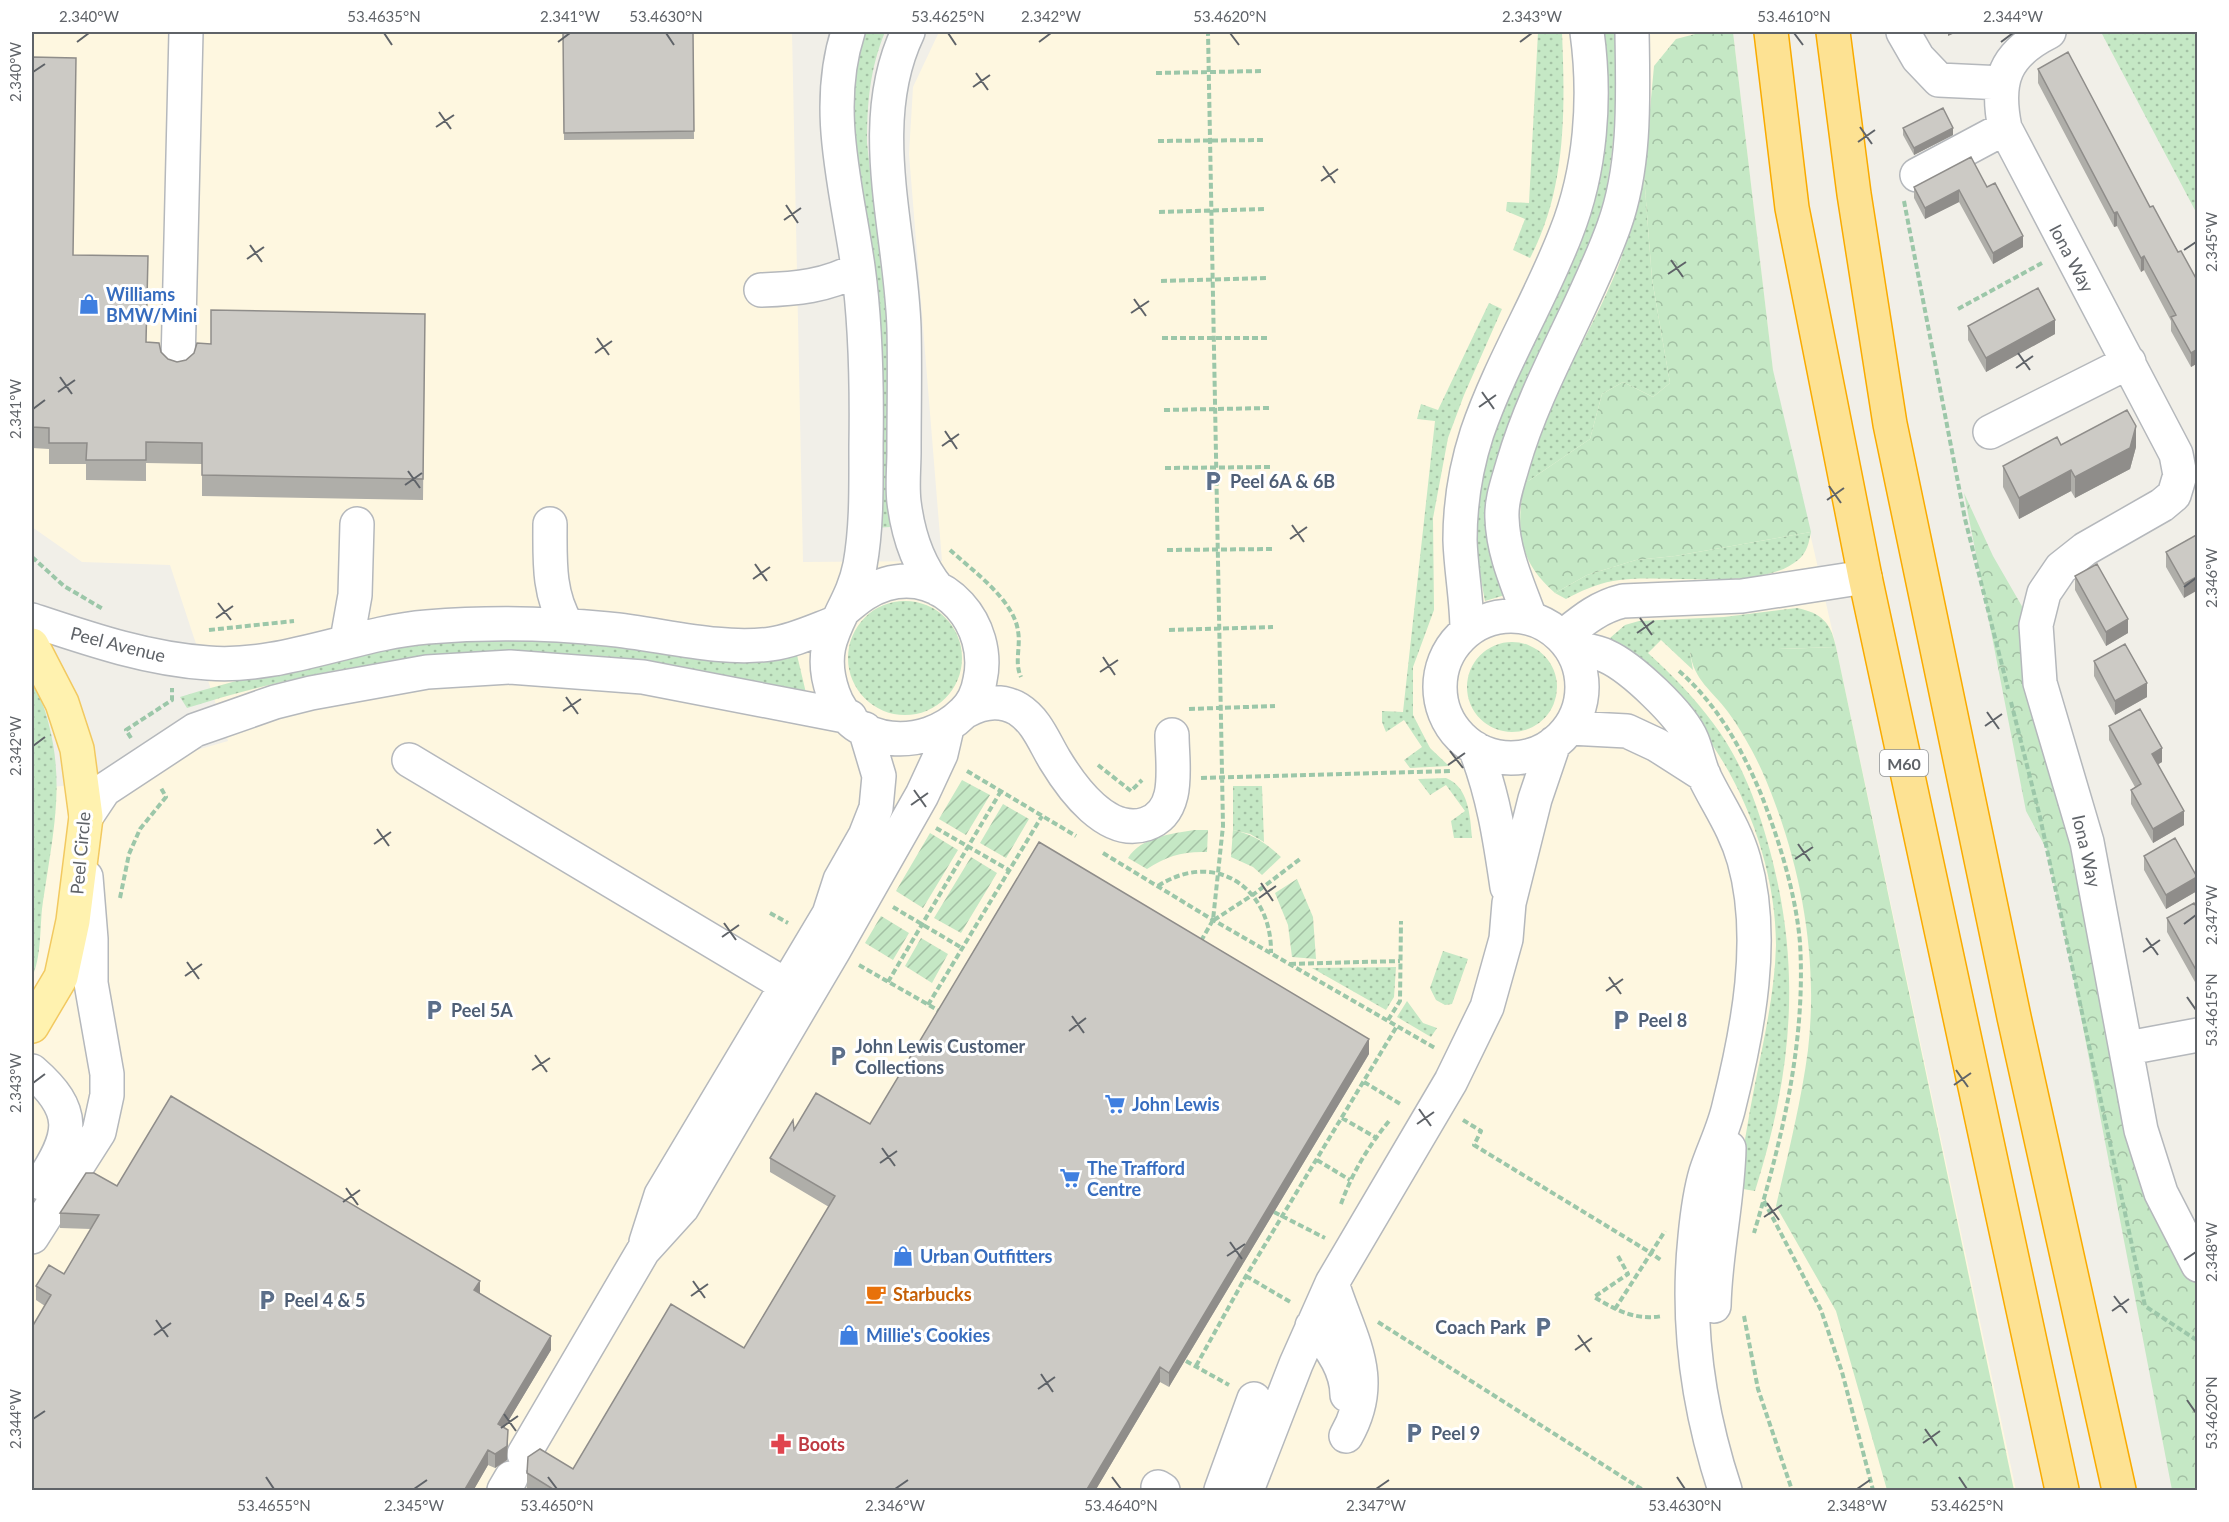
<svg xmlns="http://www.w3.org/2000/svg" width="2229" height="1522" viewBox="0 0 2229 1522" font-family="Lato,sans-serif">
<defs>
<pattern id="grass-dots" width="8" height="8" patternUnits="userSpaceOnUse" patternTransform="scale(1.5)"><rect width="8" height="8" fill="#c5e8c5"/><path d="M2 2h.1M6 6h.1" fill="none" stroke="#a3c0a4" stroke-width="1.8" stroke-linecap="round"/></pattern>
<pattern id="forest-crowns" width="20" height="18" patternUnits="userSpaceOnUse" patternTransform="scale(1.5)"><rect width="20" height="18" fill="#c5e8c5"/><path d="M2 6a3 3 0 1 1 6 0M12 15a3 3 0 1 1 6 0" fill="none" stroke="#a3c0a4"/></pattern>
<pattern id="garden-furrows" width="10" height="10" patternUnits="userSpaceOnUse" patternTransform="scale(1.5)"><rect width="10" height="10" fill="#c5e8c5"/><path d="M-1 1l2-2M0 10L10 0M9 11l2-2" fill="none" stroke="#a3c0a4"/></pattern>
</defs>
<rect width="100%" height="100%" fill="#f1efe8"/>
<!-- commercial -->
<path fill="#fef7e0" d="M32,32H792L803,562L942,561L909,154L913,87L939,32H1733L1773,371L1836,647L2016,1490H32V789L130,779L193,751L228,741L170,565L82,562L32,527Z"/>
<!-- grass -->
<path fill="url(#grass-dots)" d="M866,32H885C870,68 867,103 867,143L887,320L890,527L874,528L852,115L854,73Z
M1538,32H1562C1565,108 1567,188 1530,258L1513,250L1525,219L1506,211L1507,202L1529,203Z
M1601,32H1615C1617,101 1616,165 1596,232L1500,451C1486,507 1482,540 1505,595L1485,601C1481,579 1476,556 1476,534C1473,421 1551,331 1586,229C1607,166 1601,98 1601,32Z
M2101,32H2197V214Z
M1644,175L1652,279L1670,383L1653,397L1623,382L1602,394L1590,439L1524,484C1541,406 1589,340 1618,267C1629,237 1637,206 1644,175Z
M1489,303L1502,309L1464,395L1448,438L1433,518L1434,610L1413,667V715L1430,748L1449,766L1410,768L1404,760L1422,747L1404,720L1386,732L1382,722V711L1403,712L1435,421L1417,419L1421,404L1438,410Z
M1811,532C1809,542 1807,553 1798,560C1759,593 1663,572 1613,581C1596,584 1581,591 1566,599L1555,593L1587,575L1636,560L1675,556Z
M848 658a57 57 0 1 1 114 0a57 57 0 1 1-114 0Z
M1797,608C1822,613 1831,623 1836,647L1690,652L1693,670L1661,640L1648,653C1672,675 1694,697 1713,723C1742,761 1758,806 1770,851C1802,970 1792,1074 1755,1191L1737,1188C1743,1153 1748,1118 1755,1084C1764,1039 1775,991 1776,945C1776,872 1747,790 1703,732C1676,698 1642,667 1610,638L1625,625L1639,621L1724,617Z
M489,639L586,641L747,663L769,662L797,655L806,693C748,681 690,666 632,659C477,642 334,662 187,708L180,697C281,666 383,645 489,639Z
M1467 687a45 45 0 1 1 90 0a45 45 0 1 1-90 0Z
M32,677C71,764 55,819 42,909C40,929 41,959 32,977Z
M1446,778C1469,787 1470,816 1472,838H1454L1451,821L1465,811L1446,785L1430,795L1418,779Z
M1233,786H1262L1264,842L1250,834L1233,830Z
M1443,951L1468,959L1452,1004L1445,1005L1436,1000L1430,988Z
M1396,967L1394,997L1386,1010L1312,968Z
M1407,1001L1423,1023L1437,1028L1431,1037L1397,1017Z"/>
<!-- forest -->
<path fill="url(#forest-crowns)" d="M1703,32H1733L1773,370L1811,532L1675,556L1636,560L1587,575L1555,593C1518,561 1516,530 1524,484L1590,439L1602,394L1623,382L1653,397L1670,383L1652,279L1644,175L1654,66L1676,39Z
M1964,493L1993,556L2031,622L2036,682L2197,1280V1490H2172L2066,939L2047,850L2026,811Z
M1696,646L1781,649L1836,647L2014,1490H1887L1836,1311L1776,1206C1788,1154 1801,1103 1808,1050C1819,955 1800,858 1762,771C1753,751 1741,730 1728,712C1712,690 1694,681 1690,652Z"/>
<!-- garden -->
<path fill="url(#garden-furrows)" d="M962,780L990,795L966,835L939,819Z
M1003,804L1029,819L1006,858L980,843Z
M1194,830H1208L1207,852C1184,851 1166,856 1147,869L1128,858C1141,837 1171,834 1194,830Z
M1233,830C1254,835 1266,843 1281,857L1262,875L1253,867L1231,857Z
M930,833L958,850L923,908L896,891Z
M971,857L997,873L961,933L934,918Z
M1297,879L1313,917L1316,959L1292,957L1288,925L1275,893Z
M881,916L909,933L893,960L865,943Z
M921,938L948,954L932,983L905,966Z"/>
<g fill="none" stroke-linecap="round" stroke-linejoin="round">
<!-- minor casing -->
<g stroke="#b5b8bc" stroke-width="36">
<path id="minor" d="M908,32C864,124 901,230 904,328C905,369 904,410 904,451C904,468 902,485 904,502C908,534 917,564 938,589
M1903,32L1918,58L1939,80L2003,83
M2049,32C2005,54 1995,80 2005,128L2176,454L2180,475L2174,495L2162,505L2085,549L2061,568L2044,593L2036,625L2040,683L2087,842L2141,1130L2161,1193L2198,1265
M1917,175L2005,128
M761,290C796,289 827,286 858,269
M178,364L186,32
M1990,432L2129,362
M550,524C550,560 548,594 567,625
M845,609C858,598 869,589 886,584C945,567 992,626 980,680C978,692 972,705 963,713C925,751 852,749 833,693C813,636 850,616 860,565C867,526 866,485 866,446C867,387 866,326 858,267C847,189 823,109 848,32
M1440 687a71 71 0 1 1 142 0a71 71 0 1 1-142 0Z
M1530,618C1518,585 1503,553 1502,518C1501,500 1508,482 1513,464C1537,381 1585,307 1614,226C1636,165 1633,95 1632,32
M32,620C89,639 147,659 208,663C281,669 354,633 427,627C487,622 548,623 608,629C661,634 718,651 771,644C793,641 814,631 835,623
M1467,631C1467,600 1461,571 1460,540C1460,504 1466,467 1477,433C1501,363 1540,301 1566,233C1591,170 1596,98 1587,32
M1562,637C1582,621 1598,607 1623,601L1742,596L1865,577
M347,640L355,595L357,524
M1570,647C1582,650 1596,651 1606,656C1631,667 1682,715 1692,740C1697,752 1699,765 1704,776C1718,805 1735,828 1744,860C1766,938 1748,1030 1729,1106C1724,1129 1713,1150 1706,1172C1700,1192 1697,1216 1695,1237C1686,1324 1698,1408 1725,1490
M966,711C982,702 1001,699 1018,709C1037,721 1044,742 1055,760C1072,788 1107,837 1146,824C1182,812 1172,765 1172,735
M1570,728L1627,731L1657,745L1704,775
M1475,748C1493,793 1500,839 1507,887
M409,760L804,996
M86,817L104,790L195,730L275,702L311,693L427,672L510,667L643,677L850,717
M2128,1048L2198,1035
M32,1071C78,1111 73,1135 41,1183
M32,1237L99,1132L107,1095V1074L91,983V939L86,877
M646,1242L661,1195L829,914L840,880L865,836L876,808L879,776L865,729
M1332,1283C1350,1340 1379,1378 1346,1436
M1714,1306C1715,1253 1728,1201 1729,1148
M1312,1326C1330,1345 1347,1368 1347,1395
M524,1454L643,1251L682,1208L834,950L922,795L941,754L947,728
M1158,1487L1163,1490
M504,1490L511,1478
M1221,1490L1254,1399
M1247,1490L1296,1364L1332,1283L1451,1081L1487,1007L1506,939L1509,903L1535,799L1554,743"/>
</g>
<!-- major casing -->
<g stroke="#f2c960" stroke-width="36">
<path id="major" d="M32,645L62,703L77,749L86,817L73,921L61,977L32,1026"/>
</g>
<!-- highway casing -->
<g stroke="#f9ab00" stroke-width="36">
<path id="highway" d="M1771,32L1792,208L1865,577L2062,1490
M1833,32L1854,194L1890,424L2014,1017L2119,1490"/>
</g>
<!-- path -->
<path stroke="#9cc7a9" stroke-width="4" stroke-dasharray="6 3" stroke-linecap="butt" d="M1156,73L1263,71
M1158,141L1265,140
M1904,201L1965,519L2008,689
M1159,212L1266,209
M1161,281L1267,278
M1958,309L2042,263
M1162,338H1268
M1164,410L1269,408
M1165,468L1270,467
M950,550C972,570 1014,600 1018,631C1021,647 1014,662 1021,677
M1167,550L1272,549
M32,557L64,586L103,609
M209,630L294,621
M1169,630L1273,627
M1679,671C1717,704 1742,749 1761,794C1779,840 1796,894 1800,943C1806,1042 1782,1139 1754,1233
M2011,702L2040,817L2145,1306L2198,1341
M1189,709L1275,706
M131,738L126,730L172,700V688
M1098,765L1131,791L1142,780
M967,771L1076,836
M1201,778L1451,771
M936,828L1009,870
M1103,853L1213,920L1435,1048
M1158,886C1215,849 1272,888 1271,953
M120,898L129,854L140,829L166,797L161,788
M893,907L962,948
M770,913L788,923
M1214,920L1254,894L1300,859
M1201,941L1213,920L1223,826L1208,32
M1290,964L1400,961
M859,965L941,1012
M888,982L1001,791
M928,1005L1042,816
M1388,1020L1400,1001L1401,921
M1364,1082L1402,1105
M1342,1118L1375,1137
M1463,1120L1481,1131L1474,1145L1651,1253L1665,1231
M1317,1160L1350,1180
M1764,1201L1821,1310L1842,1372L1873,1490
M1341,1204C1352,1173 1369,1145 1390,1120
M1274,1212L1325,1238
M1618,1256L1628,1274L1594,1297C1616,1310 1636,1321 1662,1316
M1246,1276L1292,1303
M1615,1309L1651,1253L1662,1261
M1744,1316L1758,1389L1792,1490
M1378,1322L1643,1490
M1186,1361L1229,1385
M1196,1366L1246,1276L1397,1026"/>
<!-- minor -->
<use href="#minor" stroke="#fff" stroke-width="33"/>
<!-- major -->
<use href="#major" stroke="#fff2af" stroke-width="33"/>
<!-- highway -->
<use href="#highway" stroke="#fde293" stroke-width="33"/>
</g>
<!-- wall -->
<path fill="#afaea9" d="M563,32H693L694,139L564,140Z
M32,57L73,255L147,342L161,352L168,359L177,362L186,360L211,344L425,314L423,500L202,496V464L146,463V481L86,480V464H49V449L32,448Z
M2038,69L2150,207L2198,282V363L2191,367L2171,331V321L2144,270L2141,272L2117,226L2114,227L2038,83Z
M1903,128L1953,135L1914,155L1903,135Z
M1914,187H1987L2023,247L1993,264L1959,202L1925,219L1914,198Z
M1968,326L2055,334L1986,372L1968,340Z
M2061,445L2136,447L2130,469L2075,498L2071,491L2019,519L2003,487V466Z
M2198,534L2184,598L2166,567V552Z
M2075,576L2128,633L2106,646L2075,590Z
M2094,661L2147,697L2115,715L2094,676Z
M2109,726L2162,762L2158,764L2184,825L2153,843L2131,804V790L2135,787L2109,740Z
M2144,856L2197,891L2166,909L2144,870Z
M2198,910V981L2195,982L2167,932V918Z
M1369,1054L1169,1387L1160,1382L1095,1491H532L527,1488V1473L573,1469L744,1348L829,1207L770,1172V1158L794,1130L870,1124Z
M117,1186L480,1294L551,1350L504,1428L508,1444L507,1460L495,1468L488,1465L473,1491H32L45,1306L36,1300V1286L64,1274L91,1229L60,1228V1213Z"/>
<!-- shaded-wall -->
<path fill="#8f8d8a" d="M1948,32H1957L1948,36Z
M1953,128V135L1914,155V148Z
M1959,190V202L1925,219V208Z
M2117,212V226L2114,227V213Z
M2023,236V247L1993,264V253Z
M2144,256V270L2141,272V258Z
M2055,320V334L1986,372V358Z
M2198,349V363L2191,367V353Z
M2136,426V447L2130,469L2075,498V477Z
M2071,470V491L2019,519V498Z
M2198,576V590L2184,598V584Z
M2128,619V633L2106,646V632Z
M2147,683V697L2115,715V701Z
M2162,748V762L2152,768V754Z
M2184,811V825L2153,843V829Z
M2197,877V891L2166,909V895Z
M2198,967V981L2195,982V968Z
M1369,1039V1054L1169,1387V1373Z
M34,1172V1200L32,1203V1176Z
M480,1281V1295L474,1290Z
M551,1336V1350L498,1438V1424Z
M1160,1367V1382L1095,1491H1086Z
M508,1430L507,1460L495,1468V1454Z
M488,1450V1465L473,1491H464Z"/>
<!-- building -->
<path fill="#cccac5" stroke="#8f8d8a" stroke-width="1.5" d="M563,32H693L694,131L564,133Z
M2068,52L2150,207L2153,206L2178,252L2181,251L2198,282V287L2196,288L2198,291V349L2191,353L2171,317L2176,315L2144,256L2141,258L2117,212L2114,213L2038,69Z
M32,57L76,58L73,255L148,256L146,342L159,343L161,352L168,359L177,362L186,360L194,353L197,343L211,344V310L425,314L423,479L202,475V443L146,442V460H86L87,443H49V428L32,427Z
M1943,108L1953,128L1914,148L1903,128Z
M1971,157L1987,187L1995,183L2023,236L1993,253L1959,190L1925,208L1914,187Z
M2038,288L2055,320L1986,358L1968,326Z
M2127,410L2136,426L2130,448L2075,477L2071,470L2019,498L2003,466L2057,437L2061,445Z
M2198,534V576L2184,584L2166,552Z
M2097,564L2128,619L2106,632L2075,576Z
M2125,644L2147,683L2115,701L2094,661Z
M2140,709L2162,748L2152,754L2184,811L2153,829L2131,790L2141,784L2109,726Z
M2175,838L2197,877L2166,895L2144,856Z
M1039,842L1369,1039L1169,1373L1160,1367L1086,1491H556L527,1473L528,1457L540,1449L573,1469L671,1304L744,1348L835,1196L770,1158L793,1120L794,1130L816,1093L870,1124Z
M2194,903L2198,910V967L2195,968L2167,918Z
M171,1096L480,1281L474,1290L551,1336L498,1424L508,1430L507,1446L495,1454L488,1450L464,1491H32V1327L51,1295L36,1286L49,1265L64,1274L99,1215L60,1213L86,1173H94L117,1186Z"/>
<!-- ticks -->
<path fill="none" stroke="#5f6368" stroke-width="2" d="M384,33L392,45M666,33L674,45M948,33L956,45M1230,33L1239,45M1794,33L1803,45M77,42L89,33M558,42L570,33M1039,42L1051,33M1520,42L1532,33M2001,42L2013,33M33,72L45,64M976,73L988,90M973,87L990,75M439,112L451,129M436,127L454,115M1860,127L1872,144M1858,142L1875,130M1323,166L1335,183M1321,181L1338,169M786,205L798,223M784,220L801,208M250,245L262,262M2184,250L2196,242M247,259L264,247M1671,260L1683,277M1668,274L1686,262M1134,299L1146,316M1131,313L1149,301M597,338L609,355M595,353L612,341M2018,353L2030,370M2016,368L2033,356M60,377L72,394M58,392L75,380M1482,392L1494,409M1479,407L1496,395M33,409L45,400M945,431L957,449M942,446L959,434M408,471L420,488M405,485L422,473M1829,486L1841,503M1827,500L1844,488M1292,525L1304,542M1290,539L1307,527M755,564L767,581M753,579L770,567M2184,587L2196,578M218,603L231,620M216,618L233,606M1640,618L1652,635M1637,633L1654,621M1103,657L1115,675M1100,672L1118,660M566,697L578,714M563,711L581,699M1987,712L1999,729M1985,726L2002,714M33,746L45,737M1450,751L1463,768M1448,765L1465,753M914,790L926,807M911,805L928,793M377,829L389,846M374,844L391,832M1798,844L1810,861M1795,859L1813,847M1261,883L1273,901M1259,898L1276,886M724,923L736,940M2184,924L2196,915M722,937L739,925M2146,938L2158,955M2143,952L2160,940M187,962L199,979M185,976L202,964M1609,977L1621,994M1606,991L1623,979M2187,997L2196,1010M1072,1016L1084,1033M1069,1031L1086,1018M535,1055L547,1072M532,1070L550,1058M1956,1070L1968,1087M33,1083L45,1074M1954,1085L1971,1073M1419,1109L1431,1126M1417,1124L1434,1112M882,1148L895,1166M880,1163L897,1151M346,1188L358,1205M343,1202L360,1190M1767,1203L1779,1220M1764,1217L1782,1205M1230,1242L1242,1259M1227,1256L1245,1244M2184,1260L2196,1252M693,1281L705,1298M691,1296L708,1284M2114,1296L2127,1313M2112,1311L2129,1299M156,1320L168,1337M154,1335L171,1323M1578,1335L1590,1352M1575,1350L1592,1338M1041,1374L1053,1392M1038,1389L1055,1377M2187,1400L2196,1413M504,1414L516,1431M33,1419L45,1411M501,1428L518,1416M1925,1429L1937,1446M1923,1443L1940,1431M266,1477L274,1489M548,1477L557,1489M1112,1477L1121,1489M1677,1477L1685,1489M1959,1477L1967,1489M414,1489L427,1480M895,1489L908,1480M1376,1489L1389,1480M1857,1489L1870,1480"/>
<!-- icons -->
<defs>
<g id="shop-bare" transform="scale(1.62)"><path d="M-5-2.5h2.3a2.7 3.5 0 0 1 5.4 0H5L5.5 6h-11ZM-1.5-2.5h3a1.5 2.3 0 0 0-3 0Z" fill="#3f7fe0" stroke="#fff" stroke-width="2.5" paint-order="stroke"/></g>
<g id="parking-bare" transform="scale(1.62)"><path d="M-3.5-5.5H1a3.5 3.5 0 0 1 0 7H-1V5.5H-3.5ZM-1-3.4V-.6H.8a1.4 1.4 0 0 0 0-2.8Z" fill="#5c6f8a" stroke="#fff" stroke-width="2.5" paint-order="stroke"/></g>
<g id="supermarket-bare" transform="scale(1.62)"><path d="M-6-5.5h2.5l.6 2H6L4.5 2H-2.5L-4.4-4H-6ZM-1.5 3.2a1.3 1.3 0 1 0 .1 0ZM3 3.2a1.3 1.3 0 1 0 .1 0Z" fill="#3f7fe0" stroke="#fff" stroke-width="2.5" paint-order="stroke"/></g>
<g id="cafe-bare" transform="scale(1.62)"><path d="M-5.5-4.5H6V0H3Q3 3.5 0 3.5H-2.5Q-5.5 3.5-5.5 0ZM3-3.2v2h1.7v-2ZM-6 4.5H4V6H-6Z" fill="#e8710a" stroke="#fff" stroke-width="2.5" paint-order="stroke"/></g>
<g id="pharmacy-bare" transform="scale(1.62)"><path d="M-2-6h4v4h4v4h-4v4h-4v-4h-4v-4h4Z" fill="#e0444e" stroke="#fff" stroke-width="2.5" paint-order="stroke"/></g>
</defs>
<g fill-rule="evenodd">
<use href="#shop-bare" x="89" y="304"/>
<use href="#parking-bare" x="1213" y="481"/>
<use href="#parking-bare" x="434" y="1010"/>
<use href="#parking-bare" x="1621" y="1020"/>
<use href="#parking-bare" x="838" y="1056"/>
<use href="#supermarket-bare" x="1115" y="1104"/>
<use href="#supermarket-bare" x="1070" y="1178"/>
<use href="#shop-bare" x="903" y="1256"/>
<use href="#cafe-bare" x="876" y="1294"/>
<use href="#parking-bare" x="267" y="1300"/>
<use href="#parking-bare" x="1543" y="1327"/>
<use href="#shop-bare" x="849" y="1335"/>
<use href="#parking-bare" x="1414" y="1433"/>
<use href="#pharmacy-bare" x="781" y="1444"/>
</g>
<g text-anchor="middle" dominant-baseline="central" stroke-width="6" stroke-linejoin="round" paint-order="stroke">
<!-- shield labels -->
<rect fill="#fff" stroke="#8f9295" stroke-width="1.5" x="1880" y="750" width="48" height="26" rx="4.5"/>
<g font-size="16" font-weight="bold" fill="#5f6368">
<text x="1904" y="763">M60</text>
</g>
<!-- street labels -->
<g font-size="18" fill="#5f6368" stroke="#fff">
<text transform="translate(2072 258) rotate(62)">Iona Way</text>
<text transform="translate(118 644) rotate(14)">Peel Avenue</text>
<text transform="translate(2087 851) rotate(77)">Iona Way</text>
<text transform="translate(80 853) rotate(-85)">Peel Circle</text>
</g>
<!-- shop labels -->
<g font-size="18" font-weight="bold" fill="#366cbe" stroke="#fff" text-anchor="start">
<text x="106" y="294">Williams<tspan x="106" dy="21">BMW/Mini</tspan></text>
<text x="1132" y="1104">John Lewis</text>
<text x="1087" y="1168">The Trafford<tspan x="1087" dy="21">Centre</tspan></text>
<text x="920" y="1256">Urban Outfitters</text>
<text x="866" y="1335">Millie's Cookies</text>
</g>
<!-- service labels -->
<g font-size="18" font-weight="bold" fill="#4e5e75" stroke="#fff" text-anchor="start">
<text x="1230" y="481">Peel 6A &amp; 6B</text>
<text x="451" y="1010">Peel 5A</text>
<text x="1638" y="1020">Peel 8</text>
<text x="855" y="1046">John Lewis Customer<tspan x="855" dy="21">Collections</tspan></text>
<text x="284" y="1300">Peel 4 &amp; 5</text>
<text x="1526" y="1327" text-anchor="end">Coach Park</text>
<text x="1431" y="1433">Peel 9</text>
</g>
<!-- food labels -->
<g font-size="18" font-weight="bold" fill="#c56008" stroke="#fff" text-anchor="start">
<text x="893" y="1294">Starbucks</text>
</g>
<!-- health labels -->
<g font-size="18" font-weight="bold" fill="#be3a42" stroke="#fff" text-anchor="start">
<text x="798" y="1444">Boots</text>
</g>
</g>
<!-- border -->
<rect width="2229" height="1522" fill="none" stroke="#ffffff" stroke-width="66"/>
<rect x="33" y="33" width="2163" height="1456" fill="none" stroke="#5f6368" stroke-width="2"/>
<g font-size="15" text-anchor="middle" fill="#5f6368">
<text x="89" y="22">2.340°W</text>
<text x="384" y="22">53.4635°N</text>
<text x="570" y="22">2.341°W</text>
<text x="666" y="22">53.4630°N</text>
<text x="948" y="22">53.4625°N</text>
<text x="1051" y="22">2.342°W</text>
<text x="1230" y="22">53.4620°N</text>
<text x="1532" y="22">2.343°W</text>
<text x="1794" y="22">53.4610°N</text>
<text x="2013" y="22">2.344°W</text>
<text transform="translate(16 72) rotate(-90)" y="5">2.340°W</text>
<text transform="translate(2212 242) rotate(-90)" y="5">2.345°W</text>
<text transform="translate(16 409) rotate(-90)" y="5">2.341°W</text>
<text transform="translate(2212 578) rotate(-90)" y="5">2.346°W</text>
<text transform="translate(16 746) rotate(-90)" y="5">2.342°W</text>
<text transform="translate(2212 915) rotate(-90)" y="5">2.347°W</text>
<text transform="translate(2212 1010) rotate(-90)" y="5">53.4615°N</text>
<text transform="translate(16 1083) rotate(-90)" y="5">2.343°W</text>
<text transform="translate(2212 1252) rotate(-90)" y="5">2.348°W</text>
<text transform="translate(2212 1413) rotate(-90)" y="5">53.4620°N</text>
<text transform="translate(16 1419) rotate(-90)" y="5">2.344°W</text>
<text x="274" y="1511">53.4655°N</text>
<text x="414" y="1511">2.345°W</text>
<text x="557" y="1511">53.4650°N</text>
<text x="895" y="1511">2.346°W</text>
<text x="1121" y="1511">53.4640°N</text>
<text x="1376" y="1511">2.347°W</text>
<text x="1685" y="1511">53.4630°N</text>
<text x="1857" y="1511">2.348°W</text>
<text x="1967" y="1511">53.4625°N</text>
</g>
</svg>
